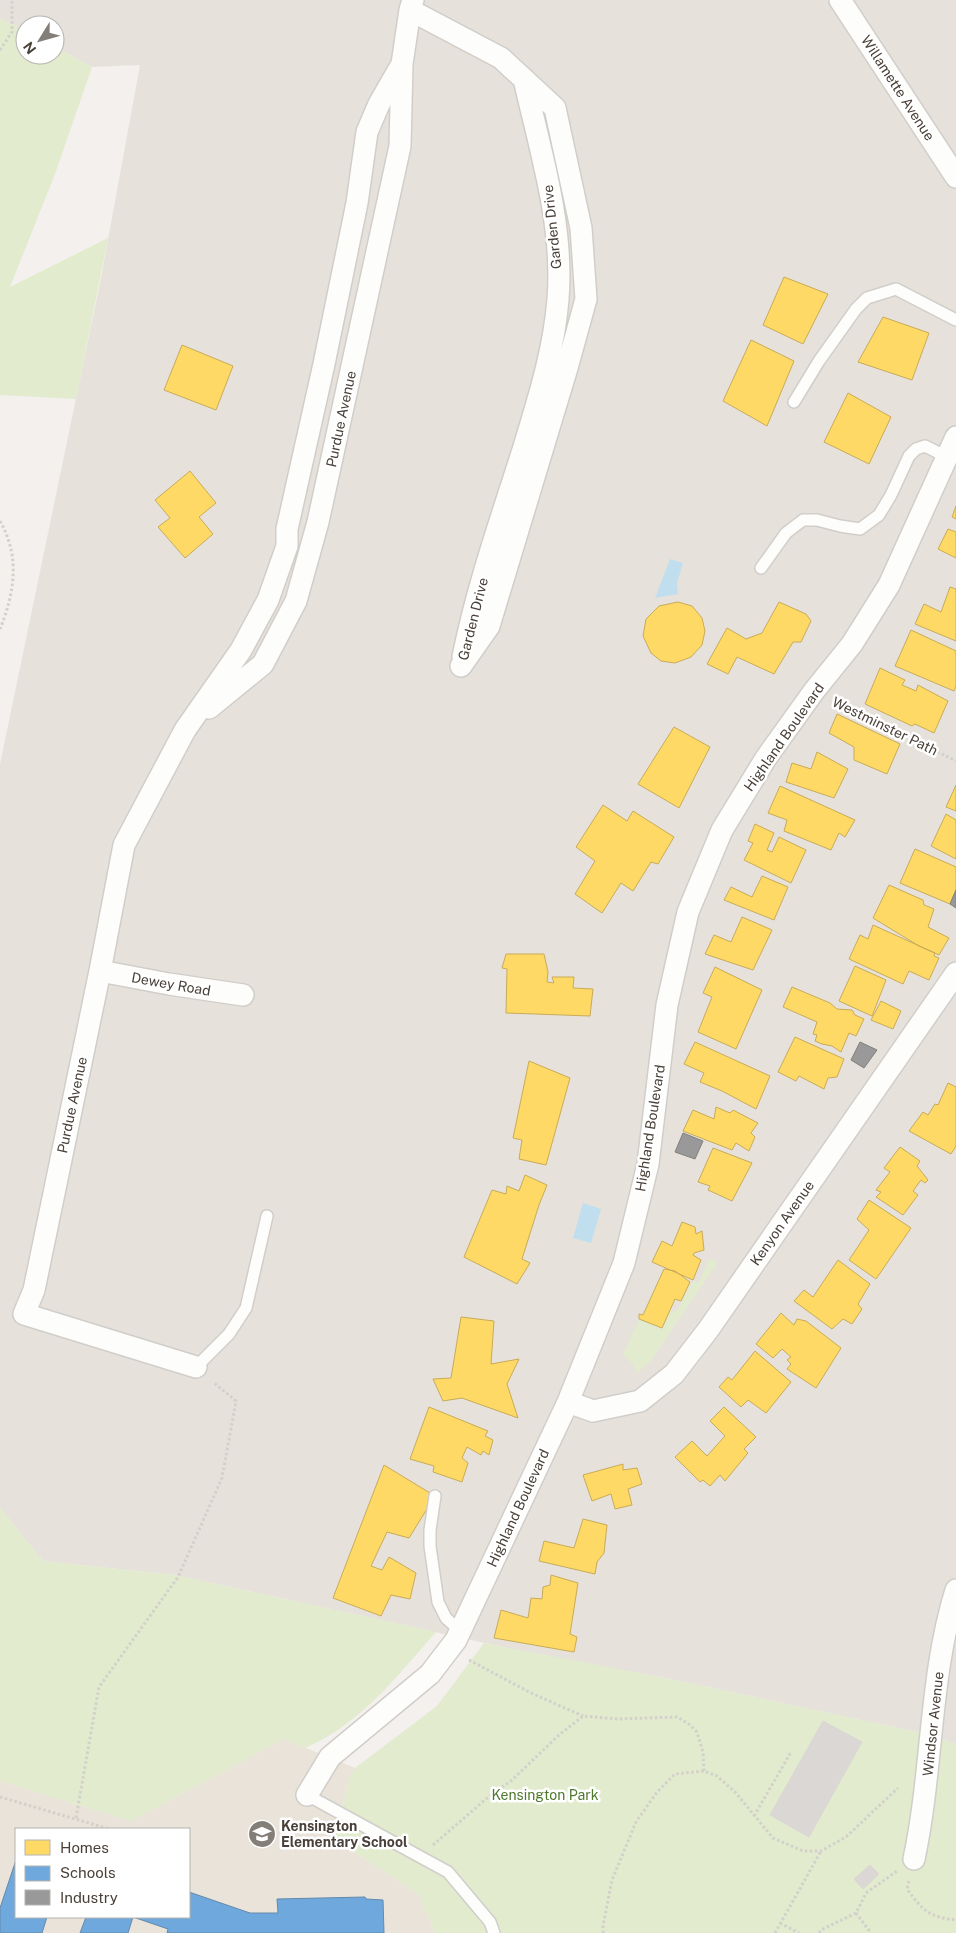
<svg xmlns="http://www.w3.org/2000/svg" width="956" height="1933" viewBox="0 0 956 1933" font-family="'Public Sans',sans-serif">
<rect width="100%" height="100%" fill="#f3f0ed"/>
<!-- residential -->
<path fill="#e6e2db" d="M0,0H956V1744L922,1733L675,1680L530,1653L175,1575L43,1561L0,1508V764L100,283L140,65L92,67L55,47V25H25V31L0,18Z"/>
<!-- education -->
<path fill="#e9e3d9" fill-rule="evenodd" d="M284,1739L355,1768L349,1779L334,1839L418,1894L435,1933H0V1781L131,1821ZM16,1829H189V1917H16Z"/>
<!-- green -->
<path fill="#e2ebce" d="M0,18L25,31V55H55V47L92,67L55,174L10,287L108,238L76,399L0,395Z
M709,1259L718,1262L650,1362L637,1373L632,1363L623,1355L639,1319L662,1328L670,1311L676,1312L693,1281L699,1283Z
M0,1508L43,1561L175,1575L436,1632C397,1676 361,1724 305,1748L284,1739L131,1821L0,1781Z
M484,1643L675,1680L922,1733L956,1744V1933H435L418,1894L334,1839L349,1779L355,1768L437,1706Z"/>
<!-- water -->
<path fill="#c0deee" d="M670,559L683,563L677,583L678,594L655,598Z
M583,1203L601,1209L591,1243L573,1238Z"/>
<!-- homes -->
<path fill="#ffd966" stroke="#c8ab58" d="M784,277L828,294L803,344L763,325Z
M883,317L929,333L912,380L858,362Z
M751,340L794,361L767,426L723,401Z
M182,345L233,366L216,410L164,390Z
M848,393L891,417L869,464L824,442Z
M190,471L216,503L199,517L213,534L185,558L158,527L170,518L155,500Z
M956,506V519L952,517Z
M948,529L956,532V558L938,549Z
M950,587L956,589V641L915,624L924,604L941,612Z
M678,602L692,606L702,618L705,631L702,645L691,657L675,663L661,661L651,653L643,636L646,619L659,606Z
M779,602L806,614L811,621L801,642H793L774,674L737,657L728,674L707,664L727,628L746,639L762,633Z
M911,630L956,651V686L954,691L895,666Z
M880,668L905,680L902,685L916,691L918,685L948,701L934,733L915,724L912,726L865,704Z
M837,714L900,744L887,774L854,760V747L829,733Z
M674,727L710,747L679,808L638,784Z
M817,752L848,769L834,798L786,782L792,763L811,769Z
M956,785V811L946,807Z
M780,786L855,820L845,837L839,833L831,850L784,831L787,820L768,813Z
M603,805L627,821L633,811L674,837L658,864L651,862L633,891L621,883L602,913L575,894L595,861L576,847Z
M946,814L956,820V859L931,846Z
M755,824L774,833L767,850L772,852L779,837L806,850L791,883L744,860L753,843L748,841Z
M915,849L956,867V890L950,904L900,883Z
M762,876L788,887L774,920L724,900L731,887L752,897Z
M889,885L923,900L924,905L934,909L928,927L949,938L939,955L919,946L873,918Z
M742,917L772,930L753,970L705,954L714,935L731,942Z
M873,925L935,953L934,956L939,958L929,980L909,971L903,984L849,959L860,935L868,939Z
M506,954H544L548,972L547,982L554,983L552,977H574L573,988L593,989L590,1016L506,1013L507,969L502,968Z
M855,966L886,980L872,1016L839,1001Z
M715,967L762,990L736,1049L698,1032L712,997L703,993Z
M792,987L830,1003L837,1009L852,1010L855,1015L864,1019L856,1036L849,1033L841,1052L832,1046L822,1044L815,1041L817,1035L813,1034L817,1022L783,1007Z
M881,1001L901,1011L893,1029L871,1020Z
M795,1037L844,1059L837,1077L828,1078L824,1089L799,1076L796,1081L778,1072Z
M695,1042L770,1076L756,1109L722,1091L700,1082L704,1073L684,1064Z
M529,1061L570,1078L546,1165L519,1159L522,1140L513,1138Z
M948,1083L956,1087V1146L951,1154L909,1131L923,1112L928,1115L935,1104L938,1105Z
M716,1107L730,1113L733,1110L758,1123L751,1133L755,1137L749,1151L736,1143L732,1150L683,1131L693,1110L714,1119Z
M900,1147L920,1161L917,1166L928,1180L925,1183L921,1180L913,1191L918,1195L903,1215L876,1197L881,1192L876,1190L890,1172L884,1168Z
M713,1148L752,1163L732,1201L708,1190L710,1186L698,1182Z
M525,1175L547,1185L539,1205L522,1259L530,1263L517,1284L464,1257L492,1190L506,1194L507,1186L519,1191Z
M869,1200L911,1228L876,1279L849,1260L869,1230L857,1219Z
M682,1222L695,1227L696,1234L702,1231L704,1250L694,1253L693,1255L701,1260L693,1280L652,1262L662,1241L672,1246Z
M838,1260L870,1284L858,1304L862,1309L852,1324L843,1319L832,1329L794,1301L804,1290L813,1297Z
M664,1269L675,1271L690,1282L681,1301L675,1299L662,1328L639,1319V1314L643,1315Z
M781,1313L794,1325L797,1319L806,1321L841,1348L816,1388L787,1369L791,1364L787,1360L791,1357L782,1349L773,1358L756,1344Z
M461,1317L494,1321L491,1364L519,1359L507,1384L518,1418L462,1398L443,1401L433,1379L451,1378Z
M755,1351L791,1382L766,1413L748,1400L741,1407L719,1387L728,1377L732,1380Z
M429,1407L488,1431L485,1436L493,1440L489,1455L483,1451L481,1455L467,1447L462,1458L468,1463L462,1482L433,1472L434,1466L410,1459Z
M724,1407L756,1437L744,1449L748,1453L725,1481L720,1475L710,1486L703,1480L700,1482L675,1457L692,1441L707,1456L725,1436L710,1421Z
M623,1464V1470L637,1468L642,1484L628,1489L632,1505L615,1509L611,1494L592,1501L583,1475Z
M384,1465L435,1496L409,1538L387,1532L371,1566L382,1570L389,1557L416,1573L410,1599L391,1595L381,1616L333,1598Z
M583,1519L607,1525L604,1553L597,1562L595,1574L539,1561L544,1541L574,1548Z
M551,1575L578,1583L570,1634L577,1637L574,1652L494,1638L501,1610L528,1618L531,1598L542,1599L543,1587L550,1585Z"/>
<!-- schools -->
<path fill="#6fa8dc" stroke="#6489ab" d="M16,1860V1917H47L42,1933H0V1908Z
M189,1892L250,1913H278L277,1899L365,1897L366,1899L383,1900L384,1933H167L168,1929L133,1917L128,1933H80L86,1917H189Z"/>
<!-- industry -->
<path fill="#999" stroke="#817f7c" d="M956,890V908L950,904Z
M860,1042L877,1050L864,1068L851,1060Z
M683,1133L703,1141L695,1159L675,1152Z"/>
<!-- building -->
<path fill="#dbd7d4" stroke="#dbd7d3" d="M823,1721L862,1742L809,1837L770,1815Z
M870,1865L879,1874L863,1889L854,1879Z"/>
<g fill="none" stroke-linecap="round" stroke-linejoin="round">
<!-- lane casing -->
<g stroke="#d1ceca" stroke-width="14">
<path id="lane" d="M794,402L819,361L856,309L867,298L896,289L956,320
M761,568L786,533L803,520H817L840,526L860,529L879,515L891,495L909,456L916,449L925,446L947,457
M196,1367L229,1334L246,1308L267,1216
M435,1496L430,1530V1546L438,1602L446,1618L460,1631
M307,1795L448,1872L490,1922L494,1933"/>
</g>
<!-- street casing -->
<g stroke="#d1ceca" stroke-width="24">
<path id="street" d="M840,0L956,177
M410,10L501,58L555,108L581,228L586,299L567,368L489,626L461,666
M463,657C477,587 501,519 523,450C538,400 554,351 558,299C564,225 540,150 524,79
M209,708L263,664L296,601L318,522L400,146L402,64L410,10L413,0
M100,971L169,984L243,995
M196,1367L24,1314L34,1290L100,971L124,845L185,730L241,650L268,600L287,546V529L324,364L357,203L367,132L379,104L402,64
M568,1402L593,1411L640,1401L674,1374L708,1330L956,973
M307,1795L330,1757L430,1674L456,1640L568,1402L624,1263L648,1164L667,1005L688,912L722,830L766,758L814,691L852,644L889,585L956,437
M914,1859C933,1770 929,1677 956,1590"/>
</g>
<!-- path -->
<path stroke="#d3d0cb" stroke-width="3" stroke-dasharray="2.5 2.5" stroke-linecap="butt" d="M0,50L12,32V0
M0,521C20,556 15,592 0,629
M834,701L956,761
M469,1660L531,1693L583,1716
M0,1797L109,1829
M754,1816L791,1752
M76,1818L99,1687L178,1577L222,1478L236,1401L213,1382
M433,1845L486,1799L512,1780L559,1735L583,1716L617,1719L677,1717L689,1724L697,1732L703,1752L704,1771
M909,1881L907,1889C923,1911 929,1917 956,1920
M856,1913L871,1933
M780,1923L799,1933
M603,1933V1926L612,1880L636,1822L657,1792L675,1774L704,1771L717,1776L735,1792L773,1838L803,1851H821L846,1837L898,1788
M775,1933L821,1851
M819,1933L821,1930L856,1913L866,1893L897,1871"/>
<!-- lane -->
<use href="#lane" stroke="#fdfdfc" stroke-width="11"/>
<!-- street -->
<use href="#street" stroke="#fdfdfc" stroke-width="21"/>
</g>
<!-- icons -->
<defs>
<g id="school-disc" transform="scale(1.4375)"><circle r="9.5" fill="#847e78" stroke="#fff"/><path d="M0-5L7-2L0 1L-7-2ZM-4 1L0 2.5L4 1V4Q0 6-4 4Z" fill="#fff"/></g>
</defs>
<g fill-rule="evenodd">
<use href="#school-disc" x="262" y="1834"/>
</g>
<g text-anchor="middle" dominant-baseline="central" stroke-width="5" stroke-linejoin="round" paint-order="stroke">
<!-- street labels -->
<g font-size="14" fill="#494139" stroke="#fff">
<text transform="translate(898 88) rotate(57)">Willamette Avenue</text>
<text transform="translate(552 227) rotate(-96)">Garden Drive</text>
<text transform="translate(341 419) rotate(-78)">Purdue Avenue</text>
<text transform="translate(473 619) rotate(-76)">Garden Drive</text>
<text transform="translate(885 726) rotate(26)">Westminster Path</text>
<text transform="translate(784 737) rotate(-55)">Highland Boulevard</text>
<text transform="translate(171 984) rotate(10)">Dewey Road</text>
<text transform="translate(72 1105) rotate(-78)">Purdue Avenue</text>
<text transform="translate(650 1128) rotate(-81)">Highland Boulevard</text>
<text transform="translate(782 1223) rotate(-55)">Kenyon Avenue</text>
<text transform="translate(518 1508) rotate(-65)">Highland Boulevard</text>
<text transform="translate(933 1724) rotate(-84)">Windsor Avenue</text>
</g>
<!-- park labels -->
<g font-size="14" fill="#4f792d" stroke="#fff">
<text x="545" y="1795">Kensington Park</text>
</g>
<!-- poi labels -->
<g font-size="14" font-weight="bold" fill="#494139" stroke="#fff" text-anchor="start">
<text x="281" y="1826">Kensington<tspan x="281" dy="16">Elementary School</tspan></text>
</g>
</g>
<!-- legend -->
<rect x="15" y="1828" width="175" height="90" fill="#ffffff" stroke="#b6b3b0"/>
<rect x="25" y="1840" width="25" height="15" fill="#ffd966" stroke="#b6b3b0"/>
<text x="60" y="1853" font-size="15" fill="#494139">Homes</text>
<rect x="25" y="1866" width="25" height="15" fill="#6fa8dc" stroke="#b6b3b0"/>
<text x="60" y="1878" font-size="15" fill="#494139">Schools</text>
<rect x="25" y="1890" width="25" height="15" fill="#999999" stroke="#b6b3b0"/>
<text x="60" y="1903" font-size="15" fill="#494139">Industry</text>
<!-- north arrow -->
<g transform="translate(40 40) rotate(233)"><circle r="24" fill="#ffffff" stroke="#b6b3b0"/>
<path d="M0-4L9 19L0 12L-9 19Z" fill="#847e78"/>
<text y="-8" font-size="14" font-weight="bold" text-anchor="middle" fill="#494139">N</text>
</g>
</svg>
